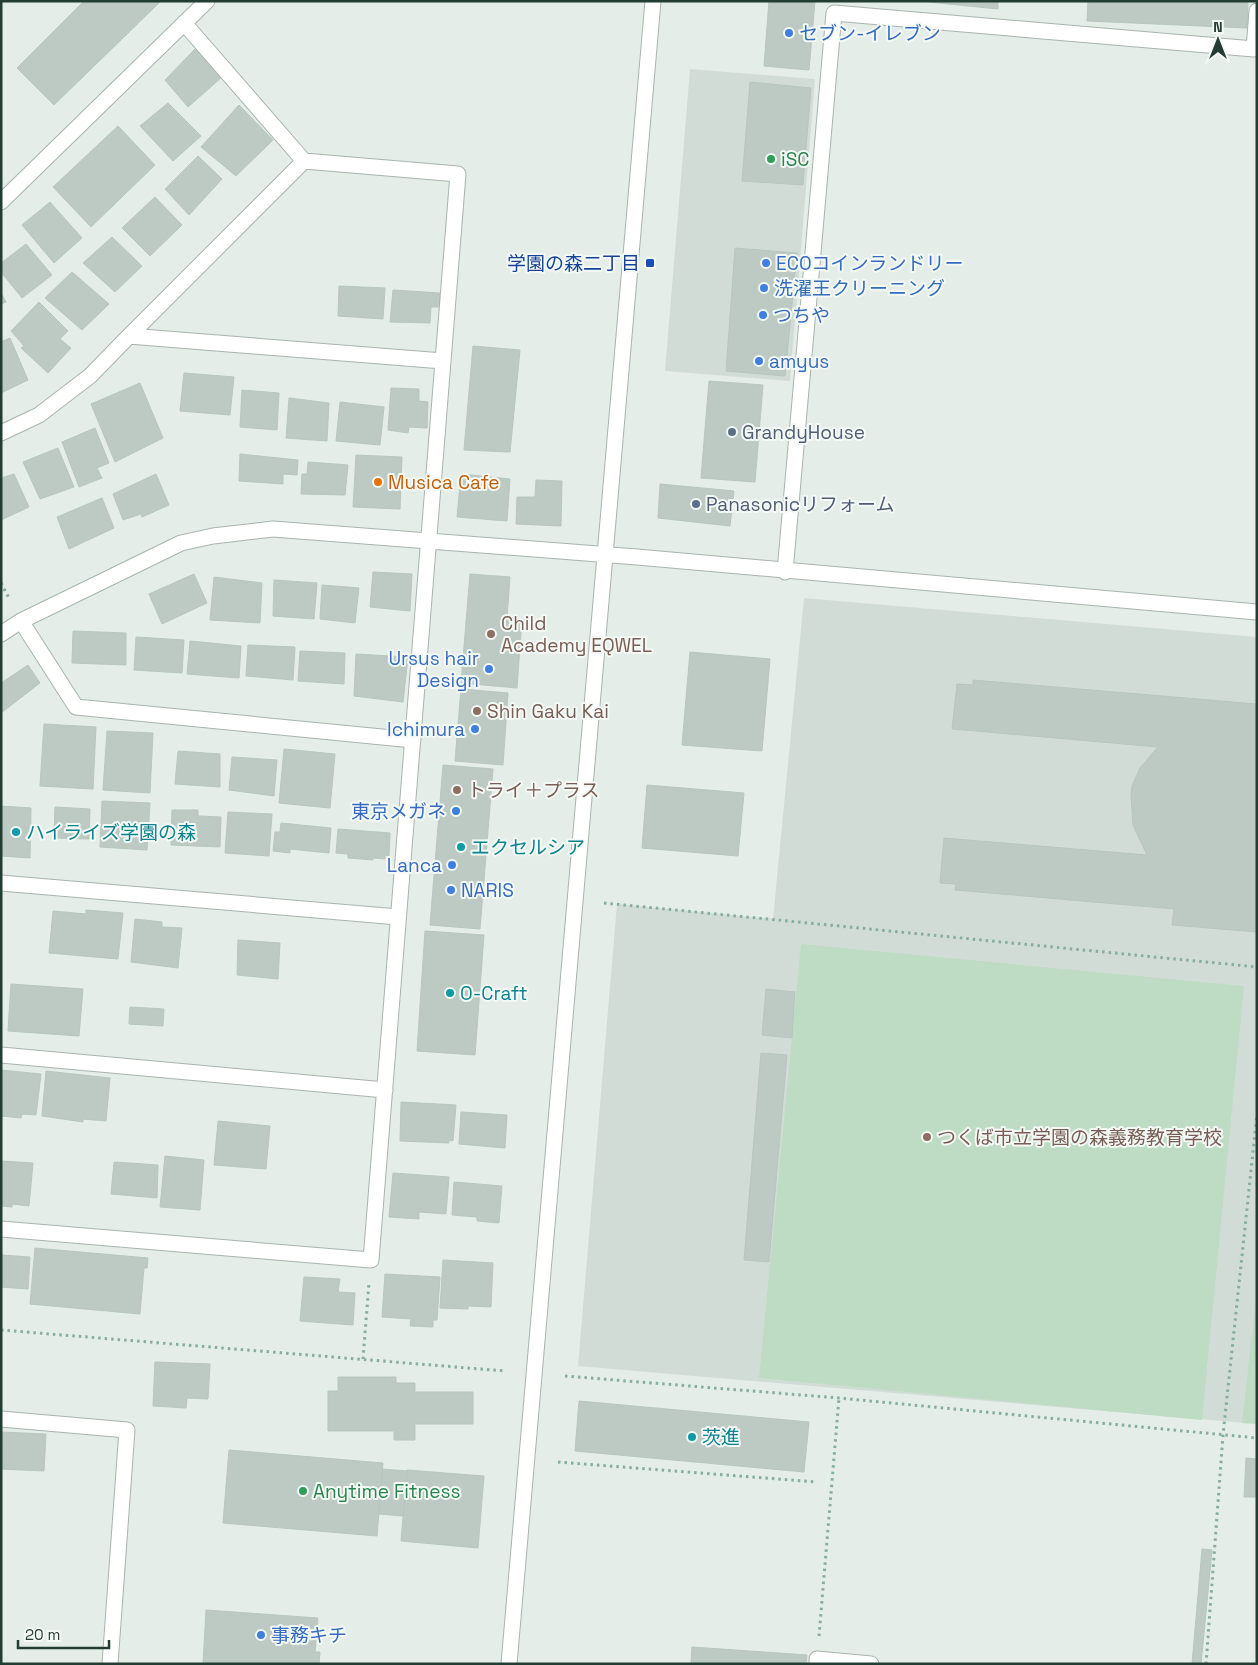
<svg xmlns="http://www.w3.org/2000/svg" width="1258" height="1665" viewBox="0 0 1258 1665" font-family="'Space Grotesk','Noto Sans JP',sans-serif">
<rect width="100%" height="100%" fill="#e4ede8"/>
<!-- built -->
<path fill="#d2dcd7" d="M690,69L815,79L790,381L665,371Z
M804,598L1257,637V1424L578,1366L617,904L773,919Z"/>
<!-- green -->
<path fill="#bedcc3" d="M801,944L1244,986L1202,1420L759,1378Z
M1257,1292V1424L1242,1423Z"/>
<!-- building -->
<path fill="#bccac3" stroke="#b7c6be" d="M84,1H161L54,105L17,68Z
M769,1H815L809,70L764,66Z
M929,1H998V9L929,2Z
M1088,1H1248L1247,28L1087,21Z
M195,49L222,77L188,107L165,80Z
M750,82L811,88L803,185L742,181Z
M168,103L201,136L173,161L140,126Z
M239,105L273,140L236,176L201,147Z
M118,126L155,165L91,227L53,187Z
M198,156L222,179L189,215L165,189Z
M155,197L182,225L150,256L122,228Z
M50,202L82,238L54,263L22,225Z
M112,237L142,266L115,292L83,263Z
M26,244L52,275L22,298L1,272V263Z
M735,248L797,253L785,376L726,371Z
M72,272L109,304L82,330L45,298Z
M339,286L385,288L383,319L338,316Z
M393,290L440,293V307H431L430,323L390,322Z
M1,293L6,302L1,304Z
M39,302L68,331L60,339L71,348L48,373L21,348L24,346L11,331Z
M10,338L28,380L1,393V342Z
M473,346L520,350L510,452L464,450Z
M184,373L234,377L230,415L180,411Z
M709,381L763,385L755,482L701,478Z
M140,383L163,438L115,462L91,404Z
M391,388L419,389V401L428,402L427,428L409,427L408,433L388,430Z
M242,390L279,393L277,430L240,427Z
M289,398L329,403L327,441L286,438Z
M340,402L384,407L380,445L336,441Z
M95,428L109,463L97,468L102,478L79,487L62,442Z
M58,448L74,487L40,499L23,462Z
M240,454L298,460L297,475L283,474V484L239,481Z
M356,455L402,457L400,509L353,507Z
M308,462L348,465L345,495L301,494L302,474H307Z
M14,474L29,507L1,520V478Z
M156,474L169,505L142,517L141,514L123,520L113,494Z
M461,474L510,479L507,521L457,517Z
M536,480L562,481L561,526L516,524L517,497H535Z
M660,484L734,491L730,526L658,518Z
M102,498L114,528L69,549L57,517Z
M373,572L412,574L410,611L370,607Z
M194,574L207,603L162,624L149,594Z
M470,574L510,577L507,618L522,619L517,688L461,683Z
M214,577L262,583L260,623L210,620Z
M274,580L317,583L314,619L273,616Z
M322,585L359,588L355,623L320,619Z
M73,631L126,633V665L72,663Z
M136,637L184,640L182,673L134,670Z
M190,641L241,646L239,678L187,674Z
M248,645L295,647L293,680L246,676Z
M300,651L345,653L344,684L298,681Z
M690,652L770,659L762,751L682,745Z
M356,654L408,657L403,702L354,696Z
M28,665L40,683L1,713V683Z
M973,680L1257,704V932L1172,925L1174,909L955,890L956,884L940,883L944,838L1147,855L1133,825L1131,796L1132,786L1140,768L1158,747L952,729L957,684L973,685Z
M461,689L508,693L503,765L455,761Z
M44,724L96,727L93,789L40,786Z
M107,731L153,733L150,793L103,790Z
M284,749L335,754L330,808L279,803Z
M178,751L220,754V787L175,784Z
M232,757L277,760L274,796L229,790Z
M443,765L493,769L480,929L430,925Z
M647,785L744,793L738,856L642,848Z
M102,801L150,803L147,850L100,847Z
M1,806L31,808L30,858L1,856Z
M55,807L90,809L89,839L54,838Z
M172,810H198V816L221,817L220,847L171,845Z
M228,812L272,814L269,856L225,853Z
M281,823L331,828L329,853L290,849V853L273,851L275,832H280Z
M338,829L390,833L389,856L385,855V859L373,858V860L348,858V854L336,853Z
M86,910L123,913L118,959L49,953L53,911L86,914Z
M135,919L162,922V927L182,928L178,968L131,962Z
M425,931L484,935L475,1055L417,1051Z
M238,940L280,943L278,979L237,975Z
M11,984L83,989L79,1036L8,1031Z
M766,989L795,992L792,1038L762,1035Z
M130,1007L164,1009L163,1026L129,1024Z
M761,1053L787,1055L769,1262L744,1260Z
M1,1070L41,1074L36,1115L22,1114L21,1118L1,1116Z
M46,1071L110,1078L106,1121L83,1119V1122L42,1116Z
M401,1102L456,1105L453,1141L449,1140V1143L400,1141Z
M461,1112L507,1115L505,1148L459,1144Z
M218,1121L270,1126L266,1169L214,1165Z
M165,1156L204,1160L200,1210L160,1207Z
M1,1161L33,1163L29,1206L12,1204V1207L1,1206Z
M114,1162L158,1165L157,1198L111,1194Z
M393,1173L449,1177L446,1214L419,1212V1219L389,1217Z
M454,1182L502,1186L499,1223L477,1221V1217L452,1215Z
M35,1248L148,1258L147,1268H144L140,1314L30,1304Z
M1,1255L30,1257L28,1289L1,1287Z
M443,1260L493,1263L491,1307L468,1306V1309L440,1308Z
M385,1274L440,1277L437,1320H433V1327L410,1326L411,1319L382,1317Z
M304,1277L340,1279L338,1292L355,1293L353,1325L300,1321Z
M155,1362L210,1364L208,1399L187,1398L186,1408L153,1406Z
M338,1377H396V1383H415V1392H473V1424H415V1440H394V1431H328V1391H338Z
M579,1401L809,1422L804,1472L575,1451Z
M2,1432L46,1434L44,1471L1,1469Z
M229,1450L383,1463L377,1536L223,1523Z
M1246,1458L1257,1459V1497H1244Z
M382,1469L407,1471L403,1516L379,1514Z
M407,1470L484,1476L478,1548L401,1541Z
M1202,1549L1212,1550L1201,1664H1192Z
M206,1610L318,1618L315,1652H320L319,1664H203Z
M692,1647L807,1655L806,1664H691Z"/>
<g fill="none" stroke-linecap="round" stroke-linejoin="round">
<!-- minor casing -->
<g stroke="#a7b5ae" stroke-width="17">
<path id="minor" d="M1,202L207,1
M129,336L304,161
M1,433L39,415L90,376L129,336L443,361
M785,572L834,13L1254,49L1257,11
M21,621L76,707L413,740
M1,634L21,621L181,543L213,536L273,529L637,557L1257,612
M1,883L398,917
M1,1055L385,1090
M1,1229L371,1260L458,174L304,161L184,23
M1,1419L127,1430L110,1664
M509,1664L653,1
M817,1664V1659L871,1664"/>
</g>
<!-- path -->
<path stroke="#86ae9d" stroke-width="3" stroke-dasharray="2.5 4" stroke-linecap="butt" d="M1,583L10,600
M604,903L1257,967
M1,1330L505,1371
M363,1359L369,1283
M565,1376L839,1398L1257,1438
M558,1462L817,1482
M819,1636L839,1398
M1206,1664L1223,1435L1257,1114"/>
<!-- minor -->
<use href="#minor" stroke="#fff" stroke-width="15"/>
</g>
<!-- markers -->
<g fill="#3f7fe0" stroke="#f4f9f6" stroke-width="2">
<circle cx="789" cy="33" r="5"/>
<circle cx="766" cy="263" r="5"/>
<circle cx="764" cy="288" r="5"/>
<circle cx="763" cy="315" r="5"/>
<circle cx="759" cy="361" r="5"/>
<circle cx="489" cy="669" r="5"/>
<circle cx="475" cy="729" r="5"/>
<circle cx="456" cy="811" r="5"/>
<circle cx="452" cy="865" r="5"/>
<circle cx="451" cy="890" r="5"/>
<circle cx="261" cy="1635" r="5"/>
</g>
<g fill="#2e9e5b" stroke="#f4f9f6" stroke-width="2">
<circle cx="771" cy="159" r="5"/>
<circle cx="303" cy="1491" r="5"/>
</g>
<rect fill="#1a4fb4" stroke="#f4f9f6" stroke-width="2" x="645" y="258" width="10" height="10" rx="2.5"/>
<g fill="#5c6f8a" stroke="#f4f9f6" stroke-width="2">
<circle cx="732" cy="432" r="5"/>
<circle cx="696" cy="504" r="5"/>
</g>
<circle fill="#e8710a" stroke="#f4f9f6" stroke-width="2" cx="378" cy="482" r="5"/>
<g fill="#8d6e63" stroke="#f4f9f6" stroke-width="2">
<circle cx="491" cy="634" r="5"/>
<circle cx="477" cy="711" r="5"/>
<circle cx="457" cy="790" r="5"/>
<circle cx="927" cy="1137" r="5"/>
</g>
<g fill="#0f9aa8" stroke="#f4f9f6" stroke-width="2">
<circle cx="16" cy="832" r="5"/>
<circle cx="461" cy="847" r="5"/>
<circle cx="450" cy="993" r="5"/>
<circle cx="692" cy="1437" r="5"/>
</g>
<g text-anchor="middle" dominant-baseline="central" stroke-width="4" stroke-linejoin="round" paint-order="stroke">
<!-- shop labels -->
<g font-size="19" fill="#366cbe" stroke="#f4f9f6" text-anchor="start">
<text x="799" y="33">セブン-イレブン</text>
<text x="776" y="263">ECOコインランドリー</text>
<text x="774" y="288">洗濯王クリーニング</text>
<text x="773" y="315">つちや</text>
<text x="769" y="361">amyus</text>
<text x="479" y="658" text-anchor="end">Ursus hair<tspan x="479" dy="22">Design</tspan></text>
<text x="465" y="729" text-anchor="end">Ichimura</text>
<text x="446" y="811" text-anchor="end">東京メガネ</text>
<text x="442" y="865" text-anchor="end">Lanca</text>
<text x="461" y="890">NARIS</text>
<text x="271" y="1635">事務キチ</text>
</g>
<!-- leisure labels -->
<g font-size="19" fill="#27864d" stroke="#f4f9f6" text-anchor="start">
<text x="781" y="159">iSC</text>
<text x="313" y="1491">Anytime Fitness</text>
</g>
<!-- transit labels -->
<g font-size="19" fill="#164399" stroke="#f4f9f6" text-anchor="end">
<text x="640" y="263">学園の森二丁目</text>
</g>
<!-- service labels -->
<g font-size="19" fill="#4e5e75" stroke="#f4f9f6" text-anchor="start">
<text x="742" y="432">GrandyHouse</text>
<text x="706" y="504">Panasonicリフォーム</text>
</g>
<!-- food labels -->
<g font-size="19" fill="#c56008" stroke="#f4f9f6" text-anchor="start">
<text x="388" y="482">Musica Cafe</text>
</g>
<!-- education labels -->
<g font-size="19" fill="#785e54" stroke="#f4f9f6" text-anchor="start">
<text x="501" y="623">Child<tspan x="501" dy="22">Academy EQWEL</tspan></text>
<text x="487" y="711">Shin Gaku Kai</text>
<text x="467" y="790">トライ＋プラス</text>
<text x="937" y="1137">つくば市立学園の森義務教育学校</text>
</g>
<!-- culture labels -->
<g font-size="19" fill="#0d838f" stroke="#f4f9f6" text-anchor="start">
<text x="26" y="832">ハイライズ学園の森</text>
<text x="471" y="847">エクセルシア</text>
<text x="460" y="993">O-Craft</text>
<text x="702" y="1437">茨進</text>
</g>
</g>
<!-- border -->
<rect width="1258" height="1665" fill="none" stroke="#243d34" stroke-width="5"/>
<!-- north arrow -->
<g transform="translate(1218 40)" stroke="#f4f9f6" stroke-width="4" paint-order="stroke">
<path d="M0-4L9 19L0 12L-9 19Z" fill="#243d34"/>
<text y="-8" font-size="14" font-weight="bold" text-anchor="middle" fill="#243d34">N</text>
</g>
<!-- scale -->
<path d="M18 1640v8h91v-8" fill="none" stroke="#243d34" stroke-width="2.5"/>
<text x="25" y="1640" font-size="15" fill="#243d34" stroke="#f4f9f6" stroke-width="4" paint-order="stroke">20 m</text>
</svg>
